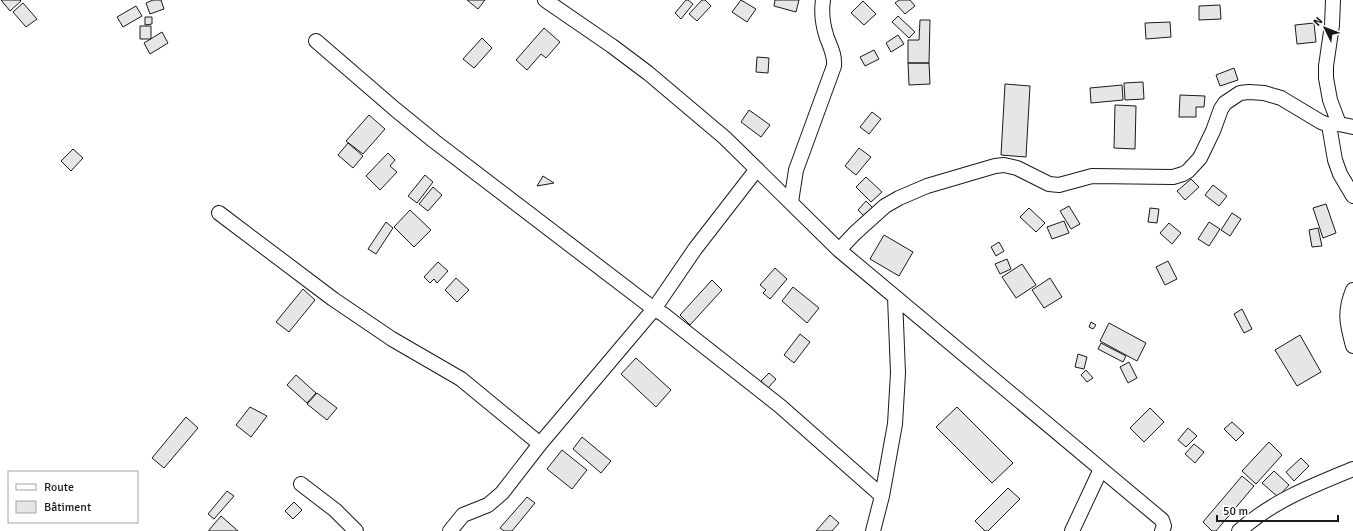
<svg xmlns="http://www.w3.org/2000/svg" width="1353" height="531" viewBox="0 0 1353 531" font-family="Signika,sans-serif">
<rect width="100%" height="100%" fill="#fff"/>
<!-- building -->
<path fill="#e6e6e6" stroke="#1a1a1a" d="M1,0H20L21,1L10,11Z
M153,0H161L164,9L150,14L146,3Z
M467,0H485L478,9Z
M686,0H688L693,4L681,19L675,13Z
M702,0H705L711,6L697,21L689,14Z
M741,0L756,9L747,22L732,12Z
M775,0H799L796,12L774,6Z
M899,0H910L915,6L905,14L895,3Z
M863,1L876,14L864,25L851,13Z
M23,3L37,19L26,27L13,12Z
M1220,5L1221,19L1199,20V6Z
M136,6L142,16L123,27L117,17Z
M898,16L915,32L909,38L892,22Z
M145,17H152V24L145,25Z
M920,20H930L929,63H908V40H919Z
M1170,22L1171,37L1146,39L1145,23Z
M1314,23L1316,42L1297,44L1295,25Z
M140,26H151V39H140Z
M544,28L560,42L546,58L541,54L527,70L516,60Z
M162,32L168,43L150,54L144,43Z
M898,35L904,44L891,52L886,43Z
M482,38L492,48L474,68L463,59Z
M874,50L879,59L865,66L860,57Z
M757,57L769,58L768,73L756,72Z
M908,63H929L930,84L909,85Z
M1234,68L1238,80L1220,86L1216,75Z
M1143,82L1144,99L1125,100L1124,83Z
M1005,84L1030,86L1026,157L1001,155Z
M1122,85L1123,100L1091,103L1090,88Z
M1180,95L1205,96L1204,107H1196V117H1179Z
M1115,105L1136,106L1135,149L1114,148Z
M749,110L770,125L761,137L741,122Z
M872,112L881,119L869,134L860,127Z
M369,115L385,129L363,154L346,141Z
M348,143L363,156L353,168L338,155Z
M859,148L871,157L856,175L845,166Z
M73,149L83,158L71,171L61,161Z
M388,153L395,160L390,166L397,172L380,190L366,176Z
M425,175L433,182L417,203L408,196Z
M543,176L554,183L537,186Z
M866,177L882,192L871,202L856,187Z
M1191,179L1199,187L1185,200L1177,191Z
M1213,185L1227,196L1219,206L1205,195Z
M433,187L442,195L428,211L419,204Z
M866,201L873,208L865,217L858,210Z
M1326,204L1336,233L1323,238L1313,208Z
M1069,206L1080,224L1071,229L1060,211Z
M1029,208L1045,223L1036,232L1020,217Z
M1150,208L1159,209L1157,223L1148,222Z
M410,210L431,230L414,247L394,227Z
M1232,213L1241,219L1230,236L1221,230Z
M1064,221L1069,233L1052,239L1047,227Z
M386,222L393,228L376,254L368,249Z
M1209,222L1220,229L1209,246L1198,239Z
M1169,223L1181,233L1172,244L1160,233Z
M1318,228L1322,246L1312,247L1309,230Z
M884,235L913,252L899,276L870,259Z
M999,242L1004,251L996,256L991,247Z
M1007,259L1011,269L1000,274L995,264Z
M1168,261L1177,279L1165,285L1156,267Z
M438,262L448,271L437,283L434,279L430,283L424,277Z
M1022,264L1036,285L1016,298L1002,277Z
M775,268L787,279L770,299L763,293L766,290L760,285Z
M456,278L469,290L457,302L445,290Z
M1050,278L1062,297L1044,308L1032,290Z
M712,280L722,290L690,325L680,315Z
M793,287L819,308L807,323L782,301Z
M303,289L315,300L289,332L276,322Z
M1242,309L1252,329L1244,333L1234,314Z
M1091,322L1096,325L1093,329L1089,327Z
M1109,323L1146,343L1137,361L1100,341Z
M800,334L810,342L794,363L784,355Z
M1300,335L1321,372L1297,386L1275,350Z
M1101,343L1126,356L1123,362L1098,349Z
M1078,354L1087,357L1084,369L1075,367Z
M636,358L671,390L656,407L621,374Z
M1129,362L1137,378L1128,383L1120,367Z
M1086,370L1093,378L1087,382L1081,375Z
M769,373L776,379L768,388L761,381Z
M296,375L316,393L307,403L287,385Z
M317,393L337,408L327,420L307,404Z
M250,407L267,416L251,437L236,425Z
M957,407L1013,463L992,483L936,427Z
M1150,408L1164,422L1144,442L1130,428Z
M186,417L198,428L164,468L152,458Z
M1232,422L1244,433L1236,441L1224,429Z
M1188,428L1197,436L1186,447L1178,440Z
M582,437L611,461L601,473L573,449Z
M1269,442L1282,455L1256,484L1242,471Z
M1194,444L1204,452L1195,463L1185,454Z
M562,450L587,470L572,489L547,469Z
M1301,458L1309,466L1294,481L1286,472Z
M1274,471L1289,485L1278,497L1262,483Z
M1242,476L1254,486L1216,531H1212L1203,522Z
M1008,488L1020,499L988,531H985L975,521Z
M227,491L234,496L214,519L208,514Z
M527,497L535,503L512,531H504L500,528Z
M294,502L302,510L293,519L285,511Z
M830,515L839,523L832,531H816Z
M221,516L238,531H209V530Z"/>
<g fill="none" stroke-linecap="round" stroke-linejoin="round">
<!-- minor casing -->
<g stroke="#1a1a1a" stroke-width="16">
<path id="minor" d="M545,0L612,46L648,73L725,138L839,250L1162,520L1164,526L1162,531
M1333,0L1332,25L1326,66V78L1330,100L1339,124
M316,41L396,110L434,141L654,309L663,314L780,406L882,496
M1329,125L1335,160L1340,174L1353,196
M791,202L796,170L834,66C835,56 831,48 827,38C823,26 821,13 823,0
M219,213L333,299L392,339L461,379L540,444
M839,250L855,233L885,206L899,198L927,186L995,166L1004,165L1017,168L1049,184L1059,185L1092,176L1173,177L1183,174L1188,171L1200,158L1213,131L1221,109L1225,103L1240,93L1249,92L1264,93L1281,98L1321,122L1329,125L1339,124L1353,127
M1353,290C1344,312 1347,324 1353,346
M301,484L335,510L356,531
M450,531L463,515L488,505L502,493L540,444L654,309L695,249L757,169
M873,531L882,496L895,424L898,373L895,297
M1072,531L1101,469
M1239,531C1273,501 1311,486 1353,469"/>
</g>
<!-- minor -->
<use href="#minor" stroke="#fff" stroke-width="14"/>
</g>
<!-- legend -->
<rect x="8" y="471" width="130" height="52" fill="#ffffff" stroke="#a3a3a3"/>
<rect x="16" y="484" width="20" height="6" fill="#ffffff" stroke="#a3a3a3"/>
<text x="44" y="491" font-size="12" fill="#1a1a1a">Route</text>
<rect x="16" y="501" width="20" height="12" fill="#e6e6e6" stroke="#a3a3a3"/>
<text x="44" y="511" font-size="12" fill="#1a1a1a">Bâtiment</text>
<!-- north arrow -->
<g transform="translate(1325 28) rotate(313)" stroke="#ffffff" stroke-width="3" paint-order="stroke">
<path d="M0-3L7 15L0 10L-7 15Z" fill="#1a1a1a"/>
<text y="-6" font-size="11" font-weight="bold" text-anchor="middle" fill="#1a1a1a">N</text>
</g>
<!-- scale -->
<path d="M1217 515v6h121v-6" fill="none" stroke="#1a1a1a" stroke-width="2"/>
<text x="1223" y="515" font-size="12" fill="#1a1a1a" stroke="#ffffff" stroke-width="3" paint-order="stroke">50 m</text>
</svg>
